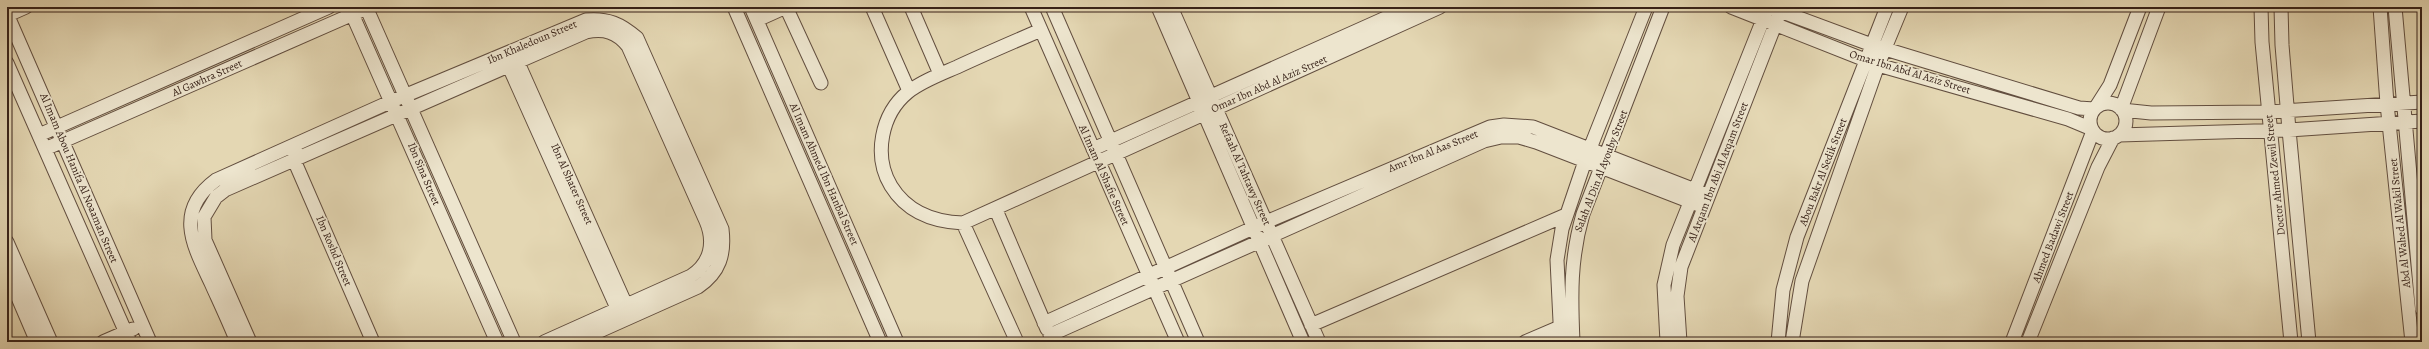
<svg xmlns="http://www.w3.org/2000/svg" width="2429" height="349" viewBox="0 0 2429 349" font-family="Alegreya,serif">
<rect width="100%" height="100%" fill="#e4d7b3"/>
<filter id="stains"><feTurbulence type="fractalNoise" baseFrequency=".005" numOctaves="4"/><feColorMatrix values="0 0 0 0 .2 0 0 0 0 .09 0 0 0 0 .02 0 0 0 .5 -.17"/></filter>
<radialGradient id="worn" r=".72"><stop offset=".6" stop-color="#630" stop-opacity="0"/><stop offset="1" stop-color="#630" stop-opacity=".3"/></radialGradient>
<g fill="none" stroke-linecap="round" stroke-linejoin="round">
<!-- minor casing -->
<g stroke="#624e3f" stroke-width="15">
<path id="minor" d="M349,7L497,342
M366,7L514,342
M734,7L880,342
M751,7L897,342
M786,7L821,83
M872,7L909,91
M911,7L940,74
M1031,7L1178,342
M1052,7L1198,342
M1158,7L1303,342
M1171,7L1319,342
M1731,7L1878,65L2068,119L2092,129
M2261,7L2262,42L2291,342
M2281,7L2282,45L2289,130L2309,342
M2380,7L2387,104L2412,342
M2395,7L2422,309
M1772,8L1872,45L2079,108L2094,109
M7,14L150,342
M8,15L26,7
M757,20L786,7
M1041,30C1013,42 985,54 957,67C941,74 922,81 908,92C881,114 873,156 891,186C907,212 934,222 963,223L1440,7
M515,56L630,314
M506,60L621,317
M7,63L130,342
M2090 121a18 18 0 1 1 36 0a18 18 0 1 1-36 0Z
M2096,107L2110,85L2140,7
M2121,109L2159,7
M2122,110L2151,113L2268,112L2422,102
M39,135L329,7
M2119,135L2289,130L2422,121
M45,149L360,11
M1093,149L1410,7
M296,152L294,160L373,342
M996,210L1047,329
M963,223L1017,342
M7,242L51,342
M7,272L37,342
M1044,323L1266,222L1490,127L1504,125L1533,127L1708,195
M1311,325L1566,215
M1050,335L1484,141L1501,137H1519L1536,142L1704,207
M103,342L133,329
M237,342C229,322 220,303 211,283C193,245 174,211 216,180L392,101L586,20C608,18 621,24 637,38L722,229C725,254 720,272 698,287L575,342
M250,342L205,240L204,217L216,197L225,190L586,32C604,28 617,32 628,46L706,221C715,242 711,263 691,276L544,342
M1525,342L1567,324
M1561,342L1557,260L1562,229L1585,161L1646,7
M1573,342C1571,296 1570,259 1583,214L1663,7
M1667,342L1664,285L1673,245L1768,7
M1680,342L1677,296L1681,267L1782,7
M1778,342L1783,290L1797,237L1887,7
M1792,342L1802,281L1878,65L1902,7
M2012,342L2093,131
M2028,342L2098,167L2113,138"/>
</g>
<!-- minor -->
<use href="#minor" stroke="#ede5ce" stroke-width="13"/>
</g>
<g text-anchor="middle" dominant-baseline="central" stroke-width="3.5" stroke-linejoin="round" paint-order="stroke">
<!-- street labels -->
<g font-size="11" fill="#362118" stroke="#ede5ce">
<text transform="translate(532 42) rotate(-23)">Ibn Khaledoun Street</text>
<text transform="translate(1910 72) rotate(17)">Omar Ibn Abd Al Aziz Street</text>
<text transform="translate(207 78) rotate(-24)">Al Gawhra Street</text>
<text transform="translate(1269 84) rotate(-24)">Omar Ibn Abd Al Aziz Street</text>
<text transform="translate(1433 151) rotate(-22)">Amr Ibn Al Aas Street</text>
<text transform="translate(1601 171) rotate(-69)">Salah Al Din Al Ayouby Street</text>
<text transform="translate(1718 172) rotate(-69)">Al Arqam Ibn Abi Al Arqam Street</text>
<text transform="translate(1823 172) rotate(-69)">Abou Bakr Al Sedik Street</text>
<text transform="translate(424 174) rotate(67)">Ibn Sina Street</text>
<text transform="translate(824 174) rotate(66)">Al Imam Ahmed Ibn Hanbal Street</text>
<text transform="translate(1245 174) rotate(66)">Refaah Al Tahtawy Street</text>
<text transform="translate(1104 175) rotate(66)">Al Imam Al Shafie Street</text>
<text transform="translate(2275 175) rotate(-96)">Doctor Ahmed Zewil Street</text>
<text transform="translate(79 178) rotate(67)">Al Imam Abou Hanifa Al Noaaman Street</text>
<text transform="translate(572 184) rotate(66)">Ibn Al Shater Street</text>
<text transform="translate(2400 223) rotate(-96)">Abd Al Wahed Al Wakil Street</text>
<text transform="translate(2053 237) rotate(-69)">Ahmed Badawi Street</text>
<text transform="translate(334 251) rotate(67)">Ibn Roshd Street</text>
</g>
</g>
<!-- margin -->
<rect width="2429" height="349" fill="none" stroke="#e4d7b3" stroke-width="24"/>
<rect x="8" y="8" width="2413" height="333" fill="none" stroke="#362118" stroke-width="2"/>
<rect x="12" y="12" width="2405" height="325" fill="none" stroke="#362118"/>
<rect width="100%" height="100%" filter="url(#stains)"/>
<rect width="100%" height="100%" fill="url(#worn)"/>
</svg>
